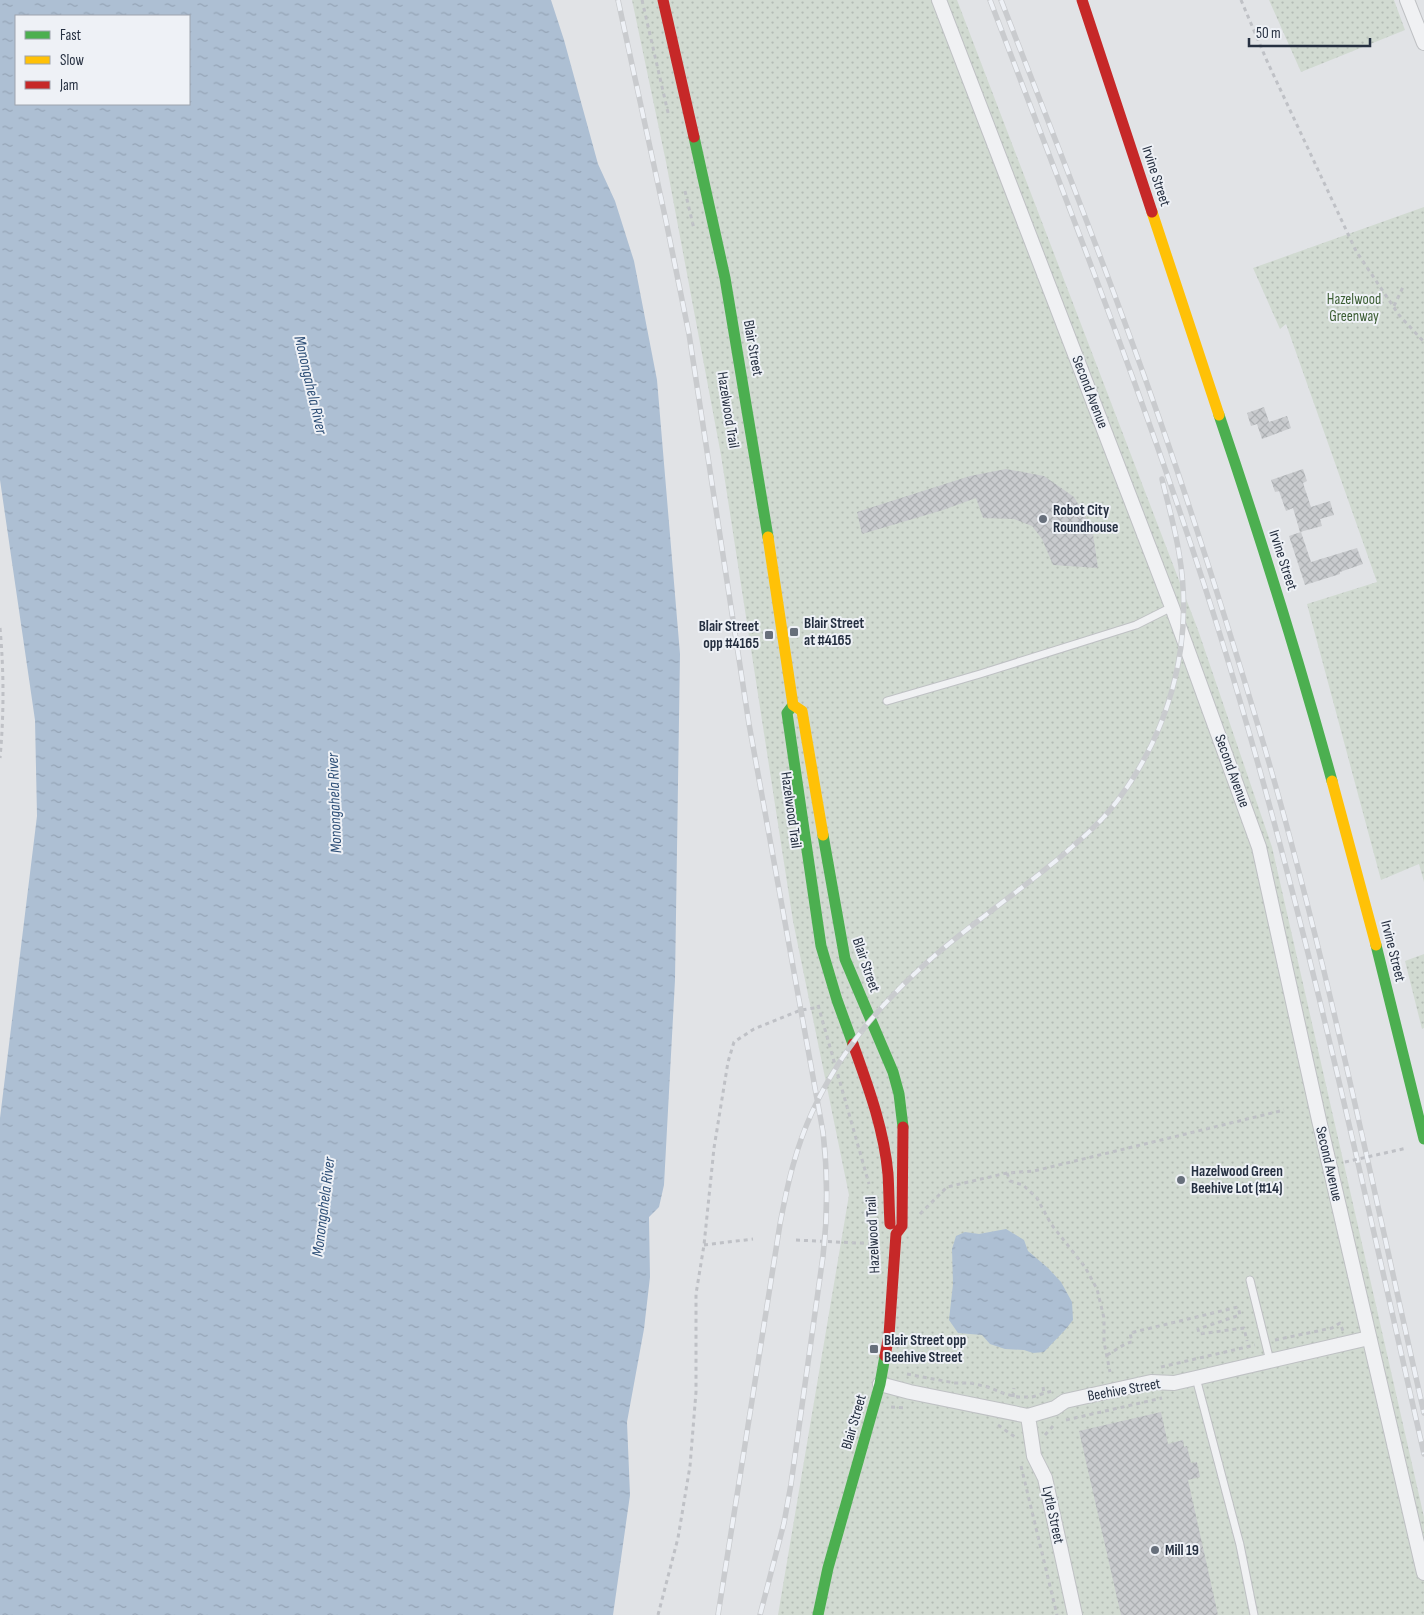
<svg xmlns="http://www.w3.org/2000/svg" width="1424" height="1615" viewBox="0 0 1424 1615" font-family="'Sofia Sans Condensed',sans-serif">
<defs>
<pattern id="green-dots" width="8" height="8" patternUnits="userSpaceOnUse" patternTransform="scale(1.25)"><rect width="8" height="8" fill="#d1dad1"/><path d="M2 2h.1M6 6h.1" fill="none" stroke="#b3bbb5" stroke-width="1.8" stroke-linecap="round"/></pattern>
<pattern id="water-ripples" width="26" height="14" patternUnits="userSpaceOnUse" patternTransform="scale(1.25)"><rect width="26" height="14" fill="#adbfd3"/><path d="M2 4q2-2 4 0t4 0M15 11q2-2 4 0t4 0" fill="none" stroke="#95a4b6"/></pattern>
<pattern id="building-cross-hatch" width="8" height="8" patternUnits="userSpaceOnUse" patternTransform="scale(1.25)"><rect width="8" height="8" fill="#c9cbce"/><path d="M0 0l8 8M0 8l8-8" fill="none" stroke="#acafb2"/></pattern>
</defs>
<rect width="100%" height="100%" fill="#e1e3e6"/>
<!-- green -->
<path fill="url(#green-dots)" d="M632,0H957L1198,630L1272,847L1424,1517V1615H778L849,1195L793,921L721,455L666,162Z
M1269,0H1394L1405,30L1301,72Z
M1424,207V882L1419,864L1381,880L1307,604L1377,582L1286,324L1280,329L1253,268Z
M1424,954V1028L1422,1029L1405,961Z"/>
<!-- water -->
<path fill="url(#water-ripples)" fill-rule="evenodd" d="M0,0H551L564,40L598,164L615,201L634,261L657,380L680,654L675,980L664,1185L659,1207L649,1217L650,1277L644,1329L627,1422L630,1495L613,1615H0V1118L37,816L35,720L0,480ZM189,16V104H16V16Z
M1006,1229L1024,1240L1028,1251L1048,1268L1061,1282L1072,1302L1073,1320L1065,1330L1044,1352L1033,1353L1024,1350L1005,1349L990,1344L982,1335L958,1333L949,1320L953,1284L952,1249L956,1236L965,1232L979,1234Z"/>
<!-- building -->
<path fill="url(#building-cross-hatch)" d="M1264,407L1269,422L1287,416L1291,428L1262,439L1257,424L1251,426L1247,413Z
M1006,469L1044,476L1074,497L1092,527L1098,568L1053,565L1042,539L1032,526L1014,519L983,518L976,498L943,510L862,534L857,512L970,476Z
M1303,469L1307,481L1303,483L1311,507L1330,501L1334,515L1320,519L1322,526L1300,532L1293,508L1286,511L1279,491L1275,492L1271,480Z
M1301,532L1311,562L1357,548L1363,564L1340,572V574L1305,585L1289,536Z
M1161,1412L1168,1444L1183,1440L1184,1447L1187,1446L1191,1463L1197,1462L1200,1477L1188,1480L1218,1615H1121L1079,1431Z"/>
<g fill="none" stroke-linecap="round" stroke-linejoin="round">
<!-- lane casing -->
<g stroke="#bfc1c4" stroke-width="9">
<path id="lane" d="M887,701L980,674L1136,625L1172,607
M1250,1280L1270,1361
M1196,1378L1240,1545L1254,1615"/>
</g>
<!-- street casing -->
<g stroke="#bfc1c4" stroke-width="16">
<path id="street" d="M939,0L1172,607L1259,847L1319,1120L1424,1573
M1407,0L1424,43
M880,1384L910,1392L1028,1416L1055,1408L1065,1401L1151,1382L1174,1383L1196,1378L1369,1338
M1028,1416L1034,1456L1045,1478L1075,1615"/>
</g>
<!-- path -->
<path stroke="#bfc1c6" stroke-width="3" stroke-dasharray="4 4" stroke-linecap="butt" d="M642,0L669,117
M1241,0L1267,61L1356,251L1399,315L1424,342
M685,191L694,229
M1394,306L1403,287
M0,628C4,672 4,715 0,758
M818,1005L869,1184
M1007,1173L1010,1181L1023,1185L1037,1198L1051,1224L1085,1267L1097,1289L1104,1318V1342L1110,1372
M920,1214L947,1187L1007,1173L1034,1171L1284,1110
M796,1240L878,1244
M704,1245L753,1239
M1275,1340L1332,1328L1340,1323L1343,1331
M1107,1355C1115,1351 1124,1343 1132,1342L1130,1333L1238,1307L1240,1315L1198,1329L1199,1334L1244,1328L1247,1341
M1161,1367L1255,1345
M907,1374L955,1383H970L988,1387L1005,1394L1018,1397H1032L1052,1391
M1043,1387L1044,1393
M1013,1397L1014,1388
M891,1407L907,1408
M1066,1420L1162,1398
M998,1425L1015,1437L1016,1440
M1045,1435L1054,1425
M1021,1466L1057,1615
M658,1615L678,1538L690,1466L696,1392V1294L704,1245L714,1148L728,1062L734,1042L754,1029L801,1010L820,1007"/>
<!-- lane -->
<use href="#lane" stroke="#f0f1f3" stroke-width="7"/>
<!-- street -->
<use href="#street" stroke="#f0f1f3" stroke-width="14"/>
<!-- fast -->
<path stroke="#4caf50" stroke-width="11" d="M694,137L725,278L768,537
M1219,415C1260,536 1298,657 1332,781
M793,705L787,713L821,946L837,1000L853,1044
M823,835L845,959L893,1072L899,1094L903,1127
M1376,945L1424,1139
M818,1615L828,1568L880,1384L885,1356"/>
<!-- slow -->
<path stroke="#ffc107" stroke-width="11" d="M1152,212L1219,415
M768,537L793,705L802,711L823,835
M1332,781L1376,945"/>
<!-- jam -->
<path stroke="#c62828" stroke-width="11" d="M663,0L694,137
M1082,0L1152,212
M853,1044C868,1086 884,1129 888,1174C889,1190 889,1207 890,1224
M885,1356L889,1335L896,1234L902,1226L903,1127"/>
<!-- rail casing -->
<g stroke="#c9cbce" stroke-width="5.5">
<path id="rail" d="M618,0L666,221L689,334L749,724L823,1132C828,1176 828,1213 823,1256L791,1484L784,1523L760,1615
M990,0C1072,216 1158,432 1226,654C1306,917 1363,1186 1424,1454
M1001,0C1062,157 1124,313 1178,473C1208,562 1236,652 1263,742C1328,963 1373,1189 1424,1413
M718,1615L780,1224C784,1203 788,1182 794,1162C813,1093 855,1031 907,981C955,934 1013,897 1064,854C1080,840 1097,826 1110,810C1168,739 1195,645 1179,553C1175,528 1168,504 1162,479"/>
</g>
<!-- rail -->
<use href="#rail" stroke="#eef1f6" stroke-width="4" stroke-dasharray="11" stroke-linecap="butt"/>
<!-- path-bridge -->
<path stroke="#bfc1c6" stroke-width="3" stroke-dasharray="4 4" stroke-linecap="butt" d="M1345,1162L1407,1148"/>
</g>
<!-- markers -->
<g fill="#676f7b" stroke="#eef1f6" stroke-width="2">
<circle cx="1043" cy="519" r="5"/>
<rect x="789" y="627" width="10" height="10" rx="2.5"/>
<rect x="764" y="630" width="10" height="10" rx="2.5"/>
<circle cx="1181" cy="1180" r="5"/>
<rect x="869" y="1344" width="10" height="10" rx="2.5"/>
<circle cx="1155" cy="1550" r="5"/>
</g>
<g text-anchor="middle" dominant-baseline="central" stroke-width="4" stroke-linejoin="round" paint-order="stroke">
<!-- street labels -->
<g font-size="15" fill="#263041" stroke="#eef1f6">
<text transform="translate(1156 176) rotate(72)">Irvine Street</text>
<text transform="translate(753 348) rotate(80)">Blair Street</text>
<text transform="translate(1090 392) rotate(69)">Second Avenue</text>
<text transform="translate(728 410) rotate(81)">Hazelwood Trail</text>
<text transform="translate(1283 560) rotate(72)">Irvine Street</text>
<text transform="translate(1232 771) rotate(70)">Second Avenue</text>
<text transform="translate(791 810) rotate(82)">Hazelwood Trail</text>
<text transform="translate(1393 951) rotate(76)">Irvine Street</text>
<text transform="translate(866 965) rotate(71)">Blair Street</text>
<text transform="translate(1329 1164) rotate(77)">Second Avenue</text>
<text transform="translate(873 1235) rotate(-93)">Hazelwood Trail</text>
<text transform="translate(1124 1390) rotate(-10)">Beehive Street</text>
<text transform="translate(854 1422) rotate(-74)">Blair Street</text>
<text transform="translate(1053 1515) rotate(78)">Lytle Street</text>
</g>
<!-- park labels -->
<g font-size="15" fill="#3b5d33" stroke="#eef1f6">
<text x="1354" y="299">Hazelwood<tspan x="1354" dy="17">Greenway</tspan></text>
</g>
<!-- poi labels -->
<g font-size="15" font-weight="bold" fill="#263041" stroke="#eef1f6" text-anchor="start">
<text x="1053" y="510">Robot City<tspan x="1053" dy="17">Roundhouse</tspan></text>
<text x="804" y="623">Blair Street<tspan x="804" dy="17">at #4165</tspan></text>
<text x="759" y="626" text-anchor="end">Blair Street<tspan x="759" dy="17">opp #4165</tspan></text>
<text x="1191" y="1171">Hazelwood Green<tspan x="1191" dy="17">Beehive Lot (#14)</tspan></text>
<text x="884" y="1340">Blair Street opp<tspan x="884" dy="17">Beehive Street</tspan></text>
<text x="1165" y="1550">Mill 19</text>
</g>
<!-- water labels -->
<g font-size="16" font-style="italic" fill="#2e4f77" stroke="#eef1f6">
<text transform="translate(310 385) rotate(77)">Monongahela River</text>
<text transform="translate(335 803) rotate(-92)">Monongahela River</text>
<text transform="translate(324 1207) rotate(-83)">Monongahela River</text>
</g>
</g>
<!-- legend -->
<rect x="15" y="15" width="175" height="90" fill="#eef1f6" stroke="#9ea4ae"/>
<rect x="25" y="31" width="25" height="8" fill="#4caf50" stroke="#9ea4ae"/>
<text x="60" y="40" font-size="15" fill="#263041">Fast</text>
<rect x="25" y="56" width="25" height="8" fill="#ffc107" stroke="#9ea4ae"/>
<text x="60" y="65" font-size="15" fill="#263041">Slow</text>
<rect x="25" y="81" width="25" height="8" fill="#c62828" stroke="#9ea4ae"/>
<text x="60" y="90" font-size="15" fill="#263041">Jam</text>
<!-- scale -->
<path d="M1249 38v8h121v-8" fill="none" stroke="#263041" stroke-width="2.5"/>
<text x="1256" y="38" font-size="15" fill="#263041" stroke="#eef1f6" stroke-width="4" paint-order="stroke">50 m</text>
</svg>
